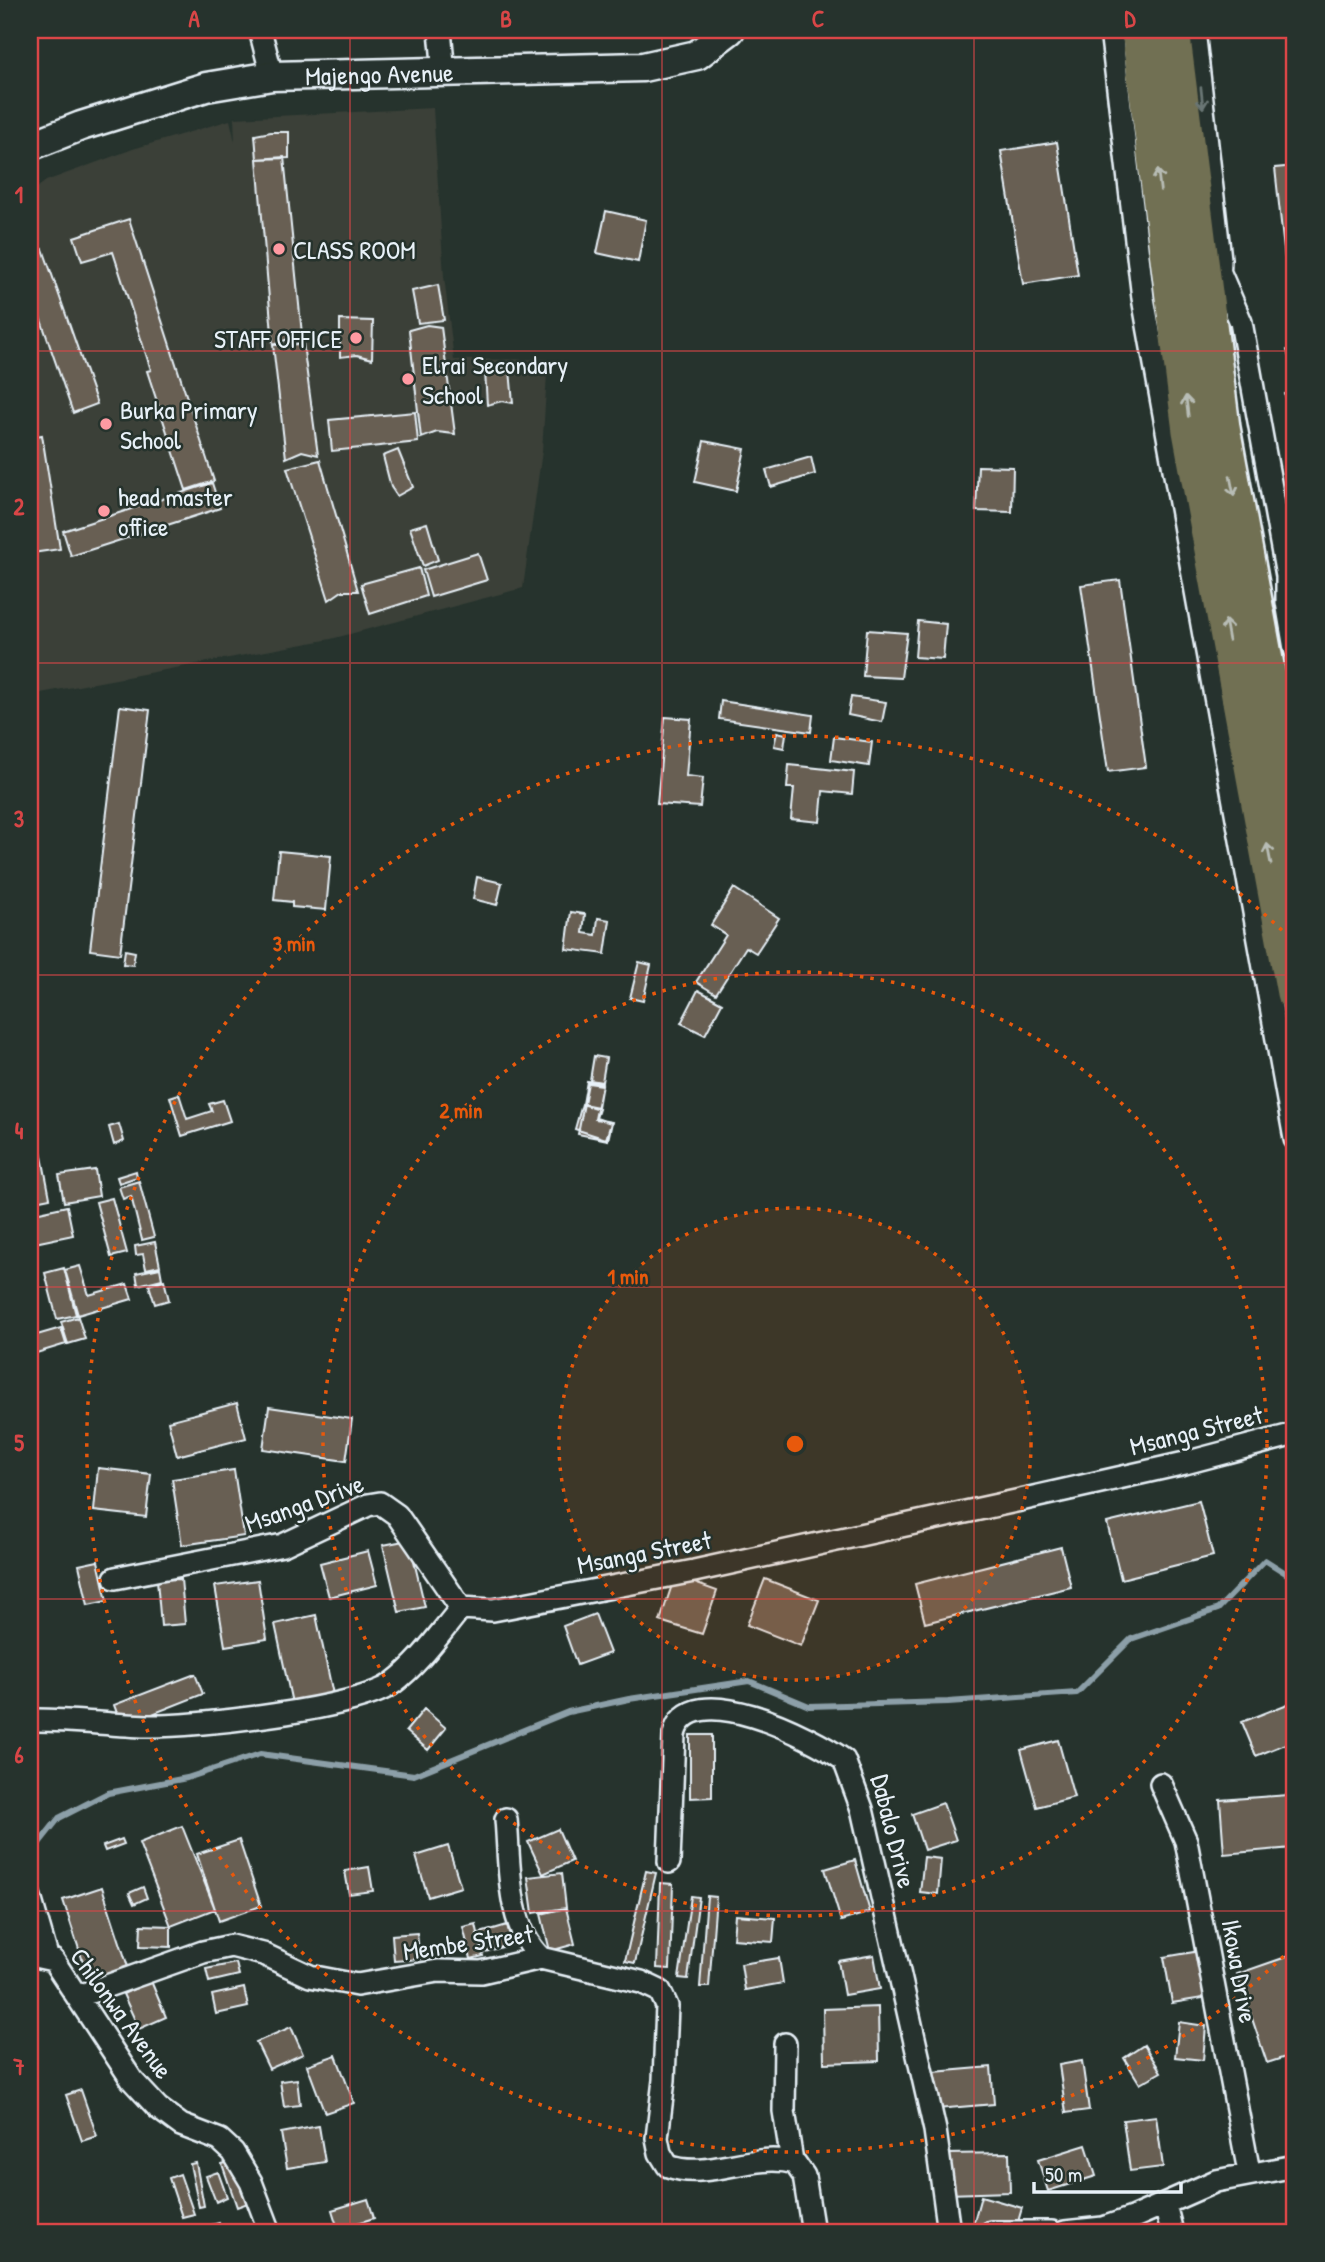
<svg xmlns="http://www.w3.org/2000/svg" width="1325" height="2262" viewBox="0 0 1325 2262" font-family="'Patrick Hand',sans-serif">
<rect width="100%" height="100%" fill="#26332d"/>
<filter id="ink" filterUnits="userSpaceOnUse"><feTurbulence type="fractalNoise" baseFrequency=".0143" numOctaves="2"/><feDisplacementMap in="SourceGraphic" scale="14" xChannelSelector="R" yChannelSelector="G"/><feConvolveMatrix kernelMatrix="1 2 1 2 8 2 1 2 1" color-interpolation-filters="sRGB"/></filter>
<g filter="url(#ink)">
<!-- built -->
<path fill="#3a4038" d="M433,108L444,276L454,360L548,359L542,451L523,588L331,639L30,695V193L46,181L133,149L230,120L235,142L234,118Z"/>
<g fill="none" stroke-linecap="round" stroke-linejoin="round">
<!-- stream -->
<path stroke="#8c9fa8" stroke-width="6" d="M32,1852L59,1818L108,1793L187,1778L260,1754L414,1775L568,1712L629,1699L749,1681L809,1706L948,1702L1077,1693L1131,1639L1218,1609L1265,1560L1295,1579"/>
</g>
<!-- building -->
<path fill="#685e52" stroke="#e8f1f8" stroke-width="2" d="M271,132H289V158L257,159L255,135Z
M1057,142L1078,275L1023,284L1001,151Z
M284,157L303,344L288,339L273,345L257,159Z
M1295,166V258L1285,259L1275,168Z
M606,211L646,220L638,262L597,253Z
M129,219L214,481L186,490L147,371L151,370L113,252L82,261L74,237Z
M43,249L97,404L73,413L30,288V253Z
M438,285L444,320L418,323L412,291Z
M340,320L373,321L372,359L357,355L340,357Z
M427,325L441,327L455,434L437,432L421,438L409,330Z
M303,344L318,455L302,451L286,458L273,345Z
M1295,347V374L1294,375L1287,350Z
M498,367L510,370L513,403L502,401L487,405L485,371Z
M1295,391V409L1289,411L1285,394Z
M30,392L36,418L30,420Z
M415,412L418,442L332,451L329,420Z
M42,435L60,549L32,553L30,437Z
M704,441L745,449L736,491L695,482Z
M398,450L413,487L397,496L391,487L383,456Z
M811,457L815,474L771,487L766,470Z
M320,460L358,591H342L329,600L287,468Z
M978,466L1013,467L1012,512L976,511Z
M212,483L220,508L71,556L63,531Z
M427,523L438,560L423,566L410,528Z
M478,553L487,580L431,597L423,570Z
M419,568L426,596L370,614L361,584Z
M1120,580L1146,767L1108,772L1081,585Z
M918,621L946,624L943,659L915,657Z
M867,630L907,633L901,678L863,676Z
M851,697L886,702L882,722L848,715Z
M721,701L813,715L811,732L719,719Z
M120,706L150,710L120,954L90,950Z
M665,717L691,719L686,776L703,778L700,807L657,804Z
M777,732L786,734L784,748L774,746Z
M834,737L872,742L869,766L831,760Z
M789,765L854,772L852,794L823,791L820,822L791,819L794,788H787Z
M279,851L331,856L326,910L292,907V902L274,900Z
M477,877L502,883L497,905L473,899Z
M734,888L779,918L756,953L746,947L716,994L696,982L726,935L711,925Z
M571,912L585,914L583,933L596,935L598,918L610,920L605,954L566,949Z
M125,950L135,952L133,965L123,964Z
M639,962L651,965L643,1001L630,998Z
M698,990L722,1003L705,1035L681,1023Z
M594,1056L606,1058L602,1082L590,1080Z
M587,1081L602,1084L598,1107L583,1104Z
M588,1083L602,1085L595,1119L612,1122L608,1140L578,1134Z
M179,1094L187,1119L212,1111L209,1104L223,1100L230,1121L182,1136L170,1097Z
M582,1104L599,1109L596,1118L611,1123L606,1139L575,1129Z
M119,1124L124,1141L114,1145L109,1127Z
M40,1146L50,1198L30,1202V1148Z
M95,1170L99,1196L64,1202L59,1175Z
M136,1171L137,1177L119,1183L117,1177Z
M139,1181L154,1237L142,1240L131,1196L123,1199L119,1187Z
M112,1198L127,1253L111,1257L96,1202Z
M67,1206L73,1235L30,1244V1214Z
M155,1242L160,1266L146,1269L143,1254L136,1255L135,1246Z
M80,1266L89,1295L127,1284L132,1299L78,1315L65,1270Z
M64,1268L76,1315L57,1319L45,1273Z
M160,1268L162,1279L138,1285L136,1273Z
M164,1280L169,1300L155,1304L149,1285Z
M78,1317L85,1339L68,1344L61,1322Z
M61,1328L66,1344L30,1355V1337Z
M237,1403L246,1438L177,1456L168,1421Z
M269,1407L352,1419L346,1461L263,1449Z
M98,1468L151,1474L146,1517L94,1511Z
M234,1470L244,1536L182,1545L172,1479Z
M1199,1501L1213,1556L1121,1579L1107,1523Z
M409,1540L425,1607L399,1612L383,1545Z
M1061,1547L1071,1587L925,1623L915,1584Z
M368,1551L377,1585L329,1597L320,1563Z
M98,1561L107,1601L88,1605L79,1565Z
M675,1576L717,1591L702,1634L660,1621Z
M181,1579L185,1624L161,1626L157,1580Z
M765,1579L819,1600L801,1646L747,1625Z
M258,1580L267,1639L225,1646L215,1586Z
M595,1614L610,1653L577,1665L563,1626Z
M316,1615L334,1699L293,1708L275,1624Z
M195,1674L203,1694L122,1726L114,1705Z
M1290,1703L1295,1716V1740L1256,1756L1242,1722Z
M424,1709L446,1728L428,1750L406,1731Z
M690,1735H712V1797L690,1798Z
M1058,1740L1074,1797L1037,1807L1021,1750Z
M1288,1795L1292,1848L1224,1854L1220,1800Z
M943,1803L956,1840L924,1850L912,1814Z
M182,1826L215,1909L171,1926L139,1843Z
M558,1829L572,1861L543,1874L528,1842Z
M122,1839L124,1844L105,1851L103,1846Z
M239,1840L261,1906L219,1921L197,1854Z
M448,1846L461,1887L428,1897L416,1856Z
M924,1857L941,1859L938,1894L920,1892Z
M855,1860L870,1912L841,1921L825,1869Z
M369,1867L373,1891L349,1894L345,1871Z
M646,1871L656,1873L635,1963L625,1961Z
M562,1873L566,1908L533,1913L528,1877Z
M660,1883L673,1884L670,1969L657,1968Z
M102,1887L128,1967L89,1980L63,1900Z
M143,1887L147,1898L134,1904L129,1893Z
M691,1896L699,1897L688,1979L679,1978Z
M707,1896L716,1897L709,1987H700Z
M566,1908L575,1944L550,1951L541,1914Z
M735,1915L775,1918L773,1942L733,1939Z
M476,1924L483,1956L471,1959L463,1927Z
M141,1925L171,1926V1947L140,1946Z
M507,1925L512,1944L482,1953L477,1934Z
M417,1933L420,1959L394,1961L392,1935Z
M1200,1951L1209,1997L1172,2003L1164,1957Z
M1295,1954V2054L1267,2063L1237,1974Z
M874,1955L880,1989L844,1995L838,1961Z
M779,1958L783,1983L745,1990L741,1964Z
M236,1963L239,1975L209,1982L206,1969Z
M151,1981L166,2017L139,2029L123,1994Z
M244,1988L248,2007L216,2014L212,1995Z
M878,2007L879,2061L824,2063L823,2009Z
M1179,2022L1206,2026L1203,2060L1175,2057Z
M291,2027L303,2054L269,2069L256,2042Z
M1144,2045L1161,2072L1140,2084L1124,2058Z
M336,2055L354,2103L325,2113L307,2065Z
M1082,2061L1089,2110L1066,2113L1059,2065Z
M991,2067L994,2104L937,2109L934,2072Z
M297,2079L300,2105L284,2107L280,2081Z
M81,2090L97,2136L82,2141L66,2095Z
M1156,2116L1163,2167L1130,2171L1123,2120Z
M319,2126L325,2162L287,2168L281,2133Z
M1086,2145L1096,2176L1048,2191L1038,2160Z
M1009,2153L1010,2192L947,2194L946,2154Z
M233,2161L248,2203L237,2207L222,2164Z
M196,2163L204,2206L199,2207L190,2164Z
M218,2172L227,2197L216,2202L206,2176Z
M180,2174L194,2214L182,2217L169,2178Z
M981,2196L1022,2208L1015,2232H971Z
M368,2199L374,2218L338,2229L332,2210Z
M219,2223L222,2232H193V2230Z"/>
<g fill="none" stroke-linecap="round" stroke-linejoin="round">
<!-- minor casing -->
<g stroke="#e8f1f8" stroke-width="26">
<path id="minor" d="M260,30L272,76
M440,30L444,74
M1111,30L1143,298L1295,1139
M1194,30L1220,259L1219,285
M1220,273L1241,322L1287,576
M1295,570L1287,576V602L1295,649
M115,1578L283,1545L368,1505L380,1503L397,1515L461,1608
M461,1608L493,1610L694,1571L1016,1501L1185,1463L1295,1434
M30,1720C69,1719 108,1725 147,1726C193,1727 360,1709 393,1683C420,1663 440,1633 461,1608
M1161,1784L1186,1841L1249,2172
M506,1819C510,1864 506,1925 541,1958
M669,1862L674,1735C687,1673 814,1738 844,1760L862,1809L935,2130L949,2232
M30,1897L47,1956
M30,1955L53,1960L132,2080L158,2108L181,2125L220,2140L233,2152L251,2182L270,2232
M79,1996L203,1952L231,1946L263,1954L310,1976L357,1985L438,1971L481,1972L541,1958L641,1982L660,1991L667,2006L664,2080L657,2138L660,2153L668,2166C709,2181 752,2151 795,2163L804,2176L813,2232
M785,2044L784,2111L792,2161
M1165,2205L1172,2232
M991,2232H1052
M1065,2232L1103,2228L1132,2218L1216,2181L1295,2166"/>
</g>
<!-- tertiary casing -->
<g stroke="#e8f1f8" stroke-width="33">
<g id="tertiary">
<path id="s1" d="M30,146L81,126L206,87L272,76L643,67L697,55L730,30"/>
</g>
</g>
<!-- trunk casing -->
<g stroke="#e8f1f8" stroke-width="42">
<path id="trunk" d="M1140,30L1191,431L1295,993
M1171,30L1221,428L1295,828"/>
</g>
<!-- minor -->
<use href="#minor" stroke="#26332d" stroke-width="21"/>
<!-- tertiary -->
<use href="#tertiary" stroke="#26332d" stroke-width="28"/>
<!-- trunk -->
<use href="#trunk" stroke="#716f52" stroke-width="37"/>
</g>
<!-- one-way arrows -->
<defs><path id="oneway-shaft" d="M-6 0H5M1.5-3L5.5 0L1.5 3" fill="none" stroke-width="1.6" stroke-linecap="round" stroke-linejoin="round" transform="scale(1.75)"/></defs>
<use stroke="#6a7674" href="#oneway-shaft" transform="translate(1202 98) rotate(84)"/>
<g stroke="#b8bdb6">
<use href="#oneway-shaft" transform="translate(1159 180) rotate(-97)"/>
<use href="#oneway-shaft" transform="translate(1187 406) rotate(-97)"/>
<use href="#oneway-shaft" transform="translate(1232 486) rotate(79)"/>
<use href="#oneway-shaft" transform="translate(1227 630) rotate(-100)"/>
<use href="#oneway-shaft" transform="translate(1269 854) rotate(-101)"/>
</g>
</g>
<!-- grid -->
<path fill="none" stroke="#d94647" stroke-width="2" stroke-opacity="0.55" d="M350,30V2232M662,30V2232M974,30V2232M30,351H1295M30,663H1295M30,975H1295M30,1287H1295M30,1599H1295M30,1911H1295"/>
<!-- distance rings -->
<circle cx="795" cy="1444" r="236" fill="#e8590c" fill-opacity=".12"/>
<g fill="none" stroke="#e8590c" stroke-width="3.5" stroke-dasharray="3.5 7">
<circle cx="795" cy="1444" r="236"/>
<circle cx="795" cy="1444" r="472"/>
<path d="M1291 1949A708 708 0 1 1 1291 939"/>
</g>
<!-- markers -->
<g fill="#ff9aa2" stroke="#26332d" stroke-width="2.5">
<circle cx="279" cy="249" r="7"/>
<circle cx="356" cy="338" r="7"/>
<circle cx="408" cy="379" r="7"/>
<circle cx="106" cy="424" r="7"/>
<circle cx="104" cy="511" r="7"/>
</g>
<g text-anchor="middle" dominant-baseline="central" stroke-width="5" stroke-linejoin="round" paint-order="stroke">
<!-- street labels -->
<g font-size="26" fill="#e8f1f8" stroke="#26332d">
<text stroke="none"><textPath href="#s1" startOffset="360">Majengo Avenue</textPath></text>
<text transform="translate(1196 1430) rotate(-14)">Msanga Street</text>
<text transform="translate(304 1503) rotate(-20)">Msanga Drive</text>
<text transform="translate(644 1552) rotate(-11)">Msanga Street</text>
<text transform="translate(894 1831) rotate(76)">Dabalo Drive</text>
<text transform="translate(468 1942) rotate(-8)">Membe Street</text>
<text transform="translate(1240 1971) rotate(80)">Ikowa Drive</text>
<text transform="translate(122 2013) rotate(54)">Chilonwa Avenue</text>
</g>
<!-- poi labels -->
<g font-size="26" fill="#e8f1f8" stroke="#26332d" text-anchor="start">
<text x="293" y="249">CLASS ROOM</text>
<text x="342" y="338" text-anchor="end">STAFF OFFICE</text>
<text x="422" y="364">Elrai Secondary<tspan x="422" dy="30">School</tspan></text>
<text x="120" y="409">Burka Primary<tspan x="120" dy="30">School</tspan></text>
<text x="118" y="496">head master<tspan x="118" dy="30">office</tspan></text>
</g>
</g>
<circle cx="795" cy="1444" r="10" fill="#e8590c" stroke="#26332d" stroke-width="3.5"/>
<g font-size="21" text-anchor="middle" font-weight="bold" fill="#e8590c" stroke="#26332d" stroke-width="5" stroke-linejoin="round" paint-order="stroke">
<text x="294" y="951">3 min</text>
<text x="461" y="1118">2 min</text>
<text x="628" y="1284">1 min</text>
</g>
<!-- margin -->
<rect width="1325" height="2262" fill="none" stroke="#26332d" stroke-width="77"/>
<!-- scale -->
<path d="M1034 2182v10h147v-10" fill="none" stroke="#e8f1f8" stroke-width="3.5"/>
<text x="1045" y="2182" font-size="21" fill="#e8f1f8" stroke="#26332d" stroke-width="5" paint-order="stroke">50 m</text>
<rect x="38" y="38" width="1248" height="2186" fill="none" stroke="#d94647" stroke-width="2.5"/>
<g font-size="23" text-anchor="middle" font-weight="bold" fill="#d94647">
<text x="194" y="27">A</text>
<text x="506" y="27">B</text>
<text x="818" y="27">C</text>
<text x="1130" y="27">D</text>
<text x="19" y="203">1</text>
<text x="19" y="515">2</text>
<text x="19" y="827">3</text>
<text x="19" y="1139">4</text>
<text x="19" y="1451">5</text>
<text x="19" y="1763">6</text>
<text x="19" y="2075">7</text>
</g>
</svg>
